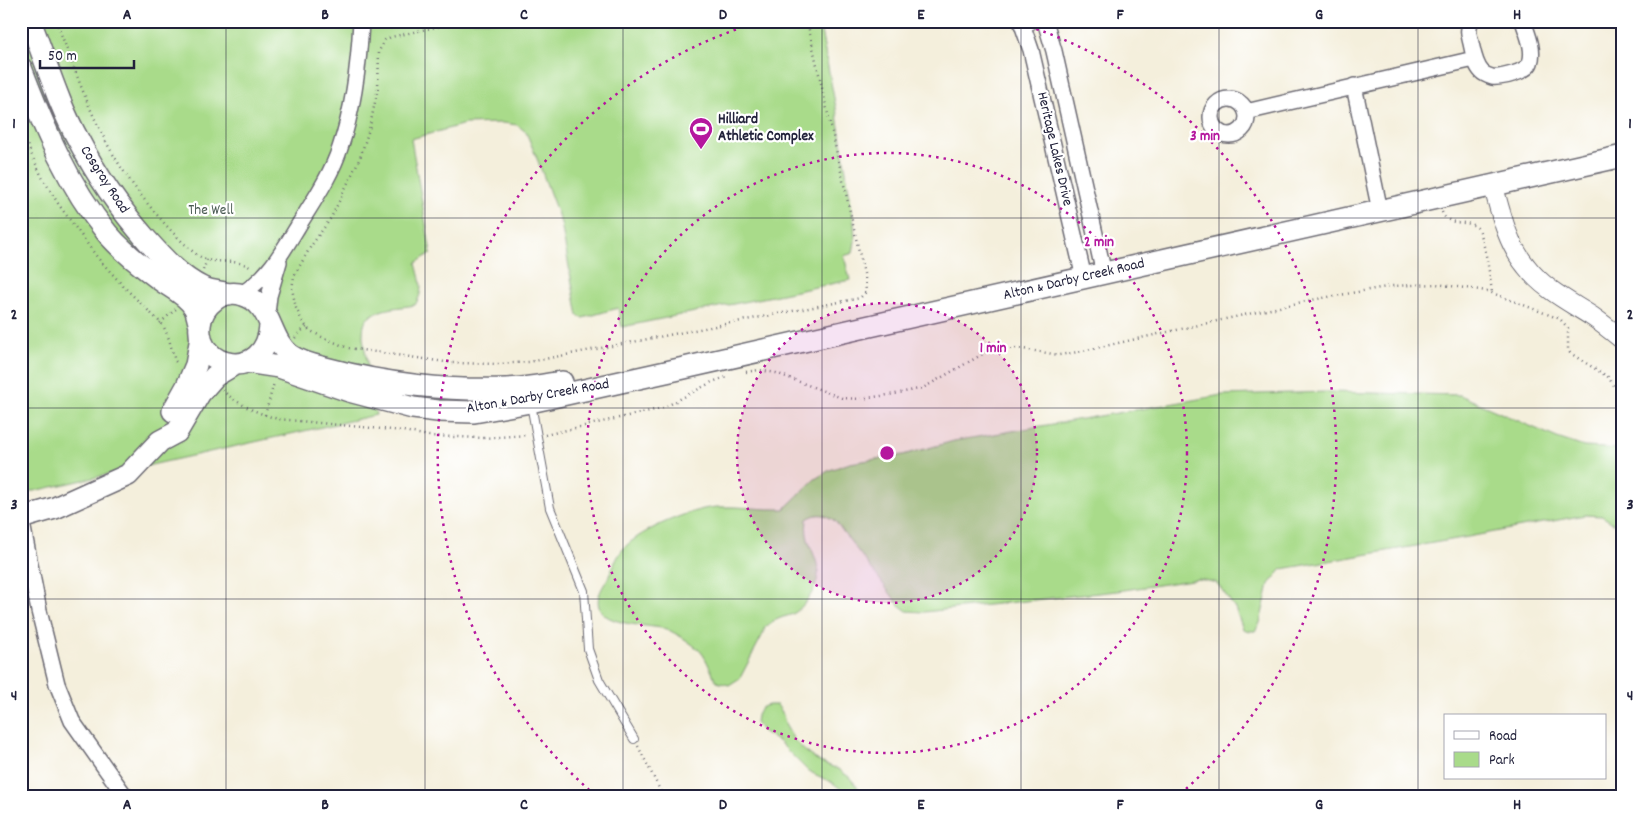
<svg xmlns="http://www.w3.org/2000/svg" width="1644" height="817" viewBox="0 0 1644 817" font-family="Dekko,sans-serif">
<rect width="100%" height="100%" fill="#fff"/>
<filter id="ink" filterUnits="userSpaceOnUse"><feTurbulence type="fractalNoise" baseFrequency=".02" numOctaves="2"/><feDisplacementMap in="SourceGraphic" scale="10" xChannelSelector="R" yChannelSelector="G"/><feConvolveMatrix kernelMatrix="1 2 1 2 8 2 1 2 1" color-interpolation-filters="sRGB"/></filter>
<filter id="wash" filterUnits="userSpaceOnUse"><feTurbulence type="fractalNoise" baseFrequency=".0096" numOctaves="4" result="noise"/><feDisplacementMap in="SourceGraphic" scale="20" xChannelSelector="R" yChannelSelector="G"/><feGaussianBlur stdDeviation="1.12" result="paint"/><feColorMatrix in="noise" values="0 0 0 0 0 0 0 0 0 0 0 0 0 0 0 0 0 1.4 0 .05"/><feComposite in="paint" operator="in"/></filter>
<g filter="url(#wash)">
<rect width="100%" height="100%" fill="#f4efdc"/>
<!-- green -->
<path fill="#a9db8a" stroke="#667e62" d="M21,21H819L836,108L854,223L855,241L853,253L844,256L850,280L622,327L618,308L583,318L578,316L561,223L538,161L526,132L517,125L503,123L465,124L411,139L431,253L416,263C420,281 425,289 415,305C400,308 380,307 368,318C363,323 363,331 363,338L376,415L34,491H21Z
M1328,392L1460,395L1557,438L1584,447L1623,449V530L1602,516L1585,515L1468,537L1282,569L1269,584L1260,623L1255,631H1249L1243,629L1235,608L1217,583L1199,579L1117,591L924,612L907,611L899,605L835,521C825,514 818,512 807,519C804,543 814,548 818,568C820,584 808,602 796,612C791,616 784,616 778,619C773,621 769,625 765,627L763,634L740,678L729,685L717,682C712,674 707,659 701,652C696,647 689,642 683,638C678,635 671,631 666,629C651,625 611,626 601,611C593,598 604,586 609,576C614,565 617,555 626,546C643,529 695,507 719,507C741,506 762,510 784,509L815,479L830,470L850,463L903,455L954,441L1222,395Z
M769,705H777L782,712L786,726L794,740L805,751L820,762L838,769L849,777L865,796H850L833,783L808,771L779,742L762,731L756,723C757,713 758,707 769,705Z"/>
</g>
<g filter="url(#ink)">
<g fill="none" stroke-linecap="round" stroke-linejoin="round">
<!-- service casing -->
<g stroke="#6c6a73" stroke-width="10">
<path id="service" d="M361,25L376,21
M1024,29L1040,21
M531,404L550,508L584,591L588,649L599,680L634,739"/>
</g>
<!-- minor casing -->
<g stroke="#6c6a73" stroke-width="18">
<path id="minor" d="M1021,21L1031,50L1084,278
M1045,21L1054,51L1104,274
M1471,21C1467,29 1469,35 1471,43C1473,52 1475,65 1482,72C1484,74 1489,76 1492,77C1501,78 1527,72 1530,63C1535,50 1527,33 1523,21
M1354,86L1380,211
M1211 117a18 18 0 1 1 36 0a18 18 0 1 1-36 0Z
M1246,112L1474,59
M241,294C267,279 282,253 297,228C312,203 331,176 340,148C354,107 359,65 361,21
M267,314L269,296L279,262
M21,518L39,611L57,684L72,721L125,796"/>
</g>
<!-- tertiary casing -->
<g stroke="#6c6a73" stroke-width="21">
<path id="tertiary" d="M1493,185C1501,214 1507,243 1526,266C1543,289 1570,302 1593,317C1603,324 1613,332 1623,340"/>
</g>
<!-- secondary casing -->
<g stroke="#6c6a73" stroke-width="24">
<path id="secondary" d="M30,21C46,61 58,104 79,141C97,176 120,209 146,239C162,257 180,277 203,288C211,291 221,292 229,294
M21,68C43,126 68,185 107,233C122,251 140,265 159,279C171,288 186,294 194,307C197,312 198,320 200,326
M270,326C266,383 195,370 200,325C202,305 223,288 243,295C273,304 268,338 290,355C301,363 317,366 329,369C384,384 449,391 506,389C524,389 543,385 562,382
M246,362L279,367L349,391L413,408L438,411L474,412L530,402L684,368L1623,156
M173,411L187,386L196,365L201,337
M21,518L55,508L128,475L160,441L177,432L200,393L215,376L235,364"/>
</g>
<!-- path -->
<path stroke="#6c6a73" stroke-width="2.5" stroke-dasharray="1 4" stroke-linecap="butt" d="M56,21C75,69 91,120 119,164C136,191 165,227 189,248C194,253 201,258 208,260C221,263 242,259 252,269
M463,21L391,37L385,40L379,51L378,88L370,126L360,158L331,218L311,246L294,276L292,289L296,308L302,321L309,330L322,337L348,348L452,363L499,364L529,362L860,298L866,292L865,278L807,21
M21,132L42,177L59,205L97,257L125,288L163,325L169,339L175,361L178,364
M1442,212C1448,229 1471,217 1479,230C1481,233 1482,239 1483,242C1487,259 1490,275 1492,293
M203,270L207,260
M160,323L176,309
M295,338L300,332L307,327
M746,372L759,370L776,373L842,398L860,399L895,394L923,388L988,351L1017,348L1059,355L1078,352L1311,300L1392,286L1436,284L1487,291L1560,319L1568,328V349L1570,353L1608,377L1623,398
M222,390C239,405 257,413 278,419L403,431L429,436L483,438L528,435
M265,415L274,383
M545,435L663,408L712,382L729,376
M638,746L663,796"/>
<!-- service -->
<use href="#service" stroke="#fff" stroke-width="8"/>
<!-- minor -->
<use href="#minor" stroke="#fff" stroke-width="15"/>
<!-- tertiary -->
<use href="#tertiary" stroke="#fff" stroke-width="19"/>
<!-- secondary -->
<use href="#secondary" stroke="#fff" stroke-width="21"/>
</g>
</g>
<!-- grid -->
<path fill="none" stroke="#22223b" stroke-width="1" stroke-opacity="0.55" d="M226,21V796M425,21V796M623,21V796M822,21V796M1021,21V796M1219,21V796M1418,21V796M21,218H1623M21,408H1623M21,599H1623"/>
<!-- distance rings -->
<circle cx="887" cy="453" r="150" fill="#b5179e" fill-opacity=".12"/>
<g fill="none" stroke="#b5179e" stroke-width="2.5" stroke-dasharray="2.5 5">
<circle cx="887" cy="453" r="150"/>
<circle cx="887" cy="453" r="300"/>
<path d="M595 795A450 450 0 0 1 759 22M1015 22A450 450 0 0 1 1179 795"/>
</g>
<!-- icons -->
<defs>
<g id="stadium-pin" transform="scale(1.25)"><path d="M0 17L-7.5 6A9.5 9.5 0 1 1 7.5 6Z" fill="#b5179e" stroke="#fff"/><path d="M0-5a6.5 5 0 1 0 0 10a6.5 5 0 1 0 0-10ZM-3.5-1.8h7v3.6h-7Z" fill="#fff"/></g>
</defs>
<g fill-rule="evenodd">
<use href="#stadium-pin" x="701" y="129"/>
</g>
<g text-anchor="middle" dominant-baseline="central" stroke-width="4.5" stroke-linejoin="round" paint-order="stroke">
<!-- poi labels -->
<g font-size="15" font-weight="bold" fill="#22223b" stroke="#fff" text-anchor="start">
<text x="718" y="120">Hilliard<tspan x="718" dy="17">Athletic Complex</tspan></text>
</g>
<!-- street labels -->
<g font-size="15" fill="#22223b" stroke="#fff">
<text transform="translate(1054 149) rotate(77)">Heritage Lakes Drive</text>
<text transform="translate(104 180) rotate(57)">Cosgray Road</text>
<text transform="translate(1074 280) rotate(-13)">Alton &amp; Darby Creek Road</text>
<text transform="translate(538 397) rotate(-10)">Alton &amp; Darby Creek Road</text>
</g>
<!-- park labels -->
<g font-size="15" fill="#4a5a53" stroke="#fff">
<text x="211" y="211">The Well</text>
</g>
</g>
<circle cx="887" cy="453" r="8" fill="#b5179e" stroke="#fff" stroke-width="2.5"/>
<g font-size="15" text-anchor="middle" font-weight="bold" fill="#b5179e" stroke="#fff" stroke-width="4.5" stroke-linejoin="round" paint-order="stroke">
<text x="1205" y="140">3 min</text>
<text x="1099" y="246">2 min</text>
<text x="993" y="352">1 min</text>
</g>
<!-- margin -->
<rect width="1644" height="817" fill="none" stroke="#fff" stroke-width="55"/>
<!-- legend -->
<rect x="1444" y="714" width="162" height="65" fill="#ffffff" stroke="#a7a7b1"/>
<rect x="1454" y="731" width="25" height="8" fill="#ffffff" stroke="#a7a7b1"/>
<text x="1489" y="740" font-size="15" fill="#22223b">Road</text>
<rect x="1454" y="752" width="25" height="15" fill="#a9db8a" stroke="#a7a7b1"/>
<text x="1489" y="764" font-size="15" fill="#22223b">Park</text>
<!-- scale -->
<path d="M40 60v8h94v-8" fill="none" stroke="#22223b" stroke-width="2.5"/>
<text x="48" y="60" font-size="15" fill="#22223b" stroke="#ffffff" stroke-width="4" paint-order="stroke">50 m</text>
<rect x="28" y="28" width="1588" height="762" fill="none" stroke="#22223b" stroke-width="2"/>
<g font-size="16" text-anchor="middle" font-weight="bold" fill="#22223b">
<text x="127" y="19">A</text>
<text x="325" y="19">B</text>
<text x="524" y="19">C</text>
<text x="723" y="19">D</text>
<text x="921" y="19">E</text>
<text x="1120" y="19">F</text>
<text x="1319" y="19">G</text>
<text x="1517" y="19">H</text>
<text x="14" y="128">1</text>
<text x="1630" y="128">1</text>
<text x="14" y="319">2</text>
<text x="1630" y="319">2</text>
<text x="14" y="509">3</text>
<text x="1630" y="509">3</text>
<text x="14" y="700">4</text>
<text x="1630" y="700">4</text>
<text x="127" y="809">A</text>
<text x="325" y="809">B</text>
<text x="524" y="809">C</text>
<text x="723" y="809">D</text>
<text x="921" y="809">E</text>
<text x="1120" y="809">F</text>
<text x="1319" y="809">G</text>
<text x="1517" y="809">H</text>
</g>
</svg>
